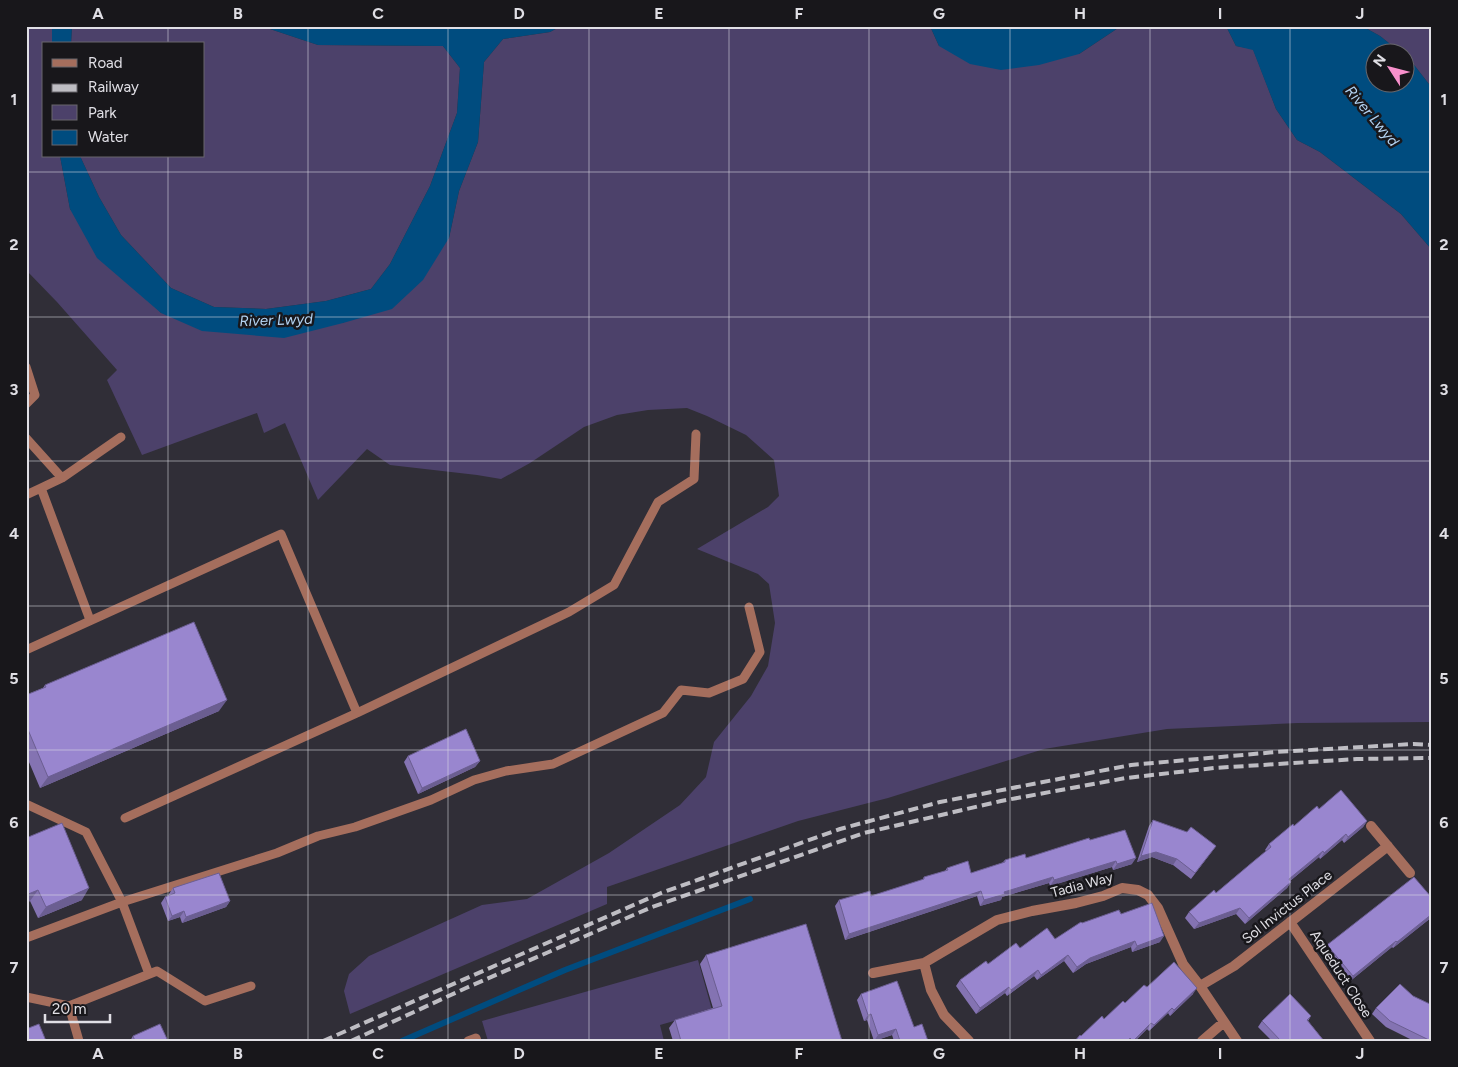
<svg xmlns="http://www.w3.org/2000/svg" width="1458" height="1067" viewBox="0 0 1458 1067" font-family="Figtree,sans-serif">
<rect width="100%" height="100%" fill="#302e37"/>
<!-- green -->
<path fill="#4c416a" d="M26,26H52V44H44V156H60L70,209L161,313L343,323L449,238L459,191L478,142L484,62L503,39L550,32L561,26H930L939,46L1079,54L1121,26H1226L1236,46L1253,49L1276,109L1297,140L1320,152L1401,214L1432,250V722L1298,723L1167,729L1044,749L888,798L798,821L607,887V904L350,1014L344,991L349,974L369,956L482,905L527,899L609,853L680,805L706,777L714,742L751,696L768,666L775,623L769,584L758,574L697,549L768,507L779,496L774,460L746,435L707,416L687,408L648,410L617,415L584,427L530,463L501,479L477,475L390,465L367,449L318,500L285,423L264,433L257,413L142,455L107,380L117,370L57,302L26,270Z
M72,26H261L318,45L443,46L460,68L457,113L430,186L390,264L371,289L326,301L266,309L214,307L171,288L121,235L99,197L80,156H204V44H71Z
M1362,26H1432V88L1411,61L1406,57V52H1400L1380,36Z
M698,960L712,1010L660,1025L664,1041H488L482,1021Z"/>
<!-- water -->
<path fill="#004c7f" d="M52,26H72L71,44H52Z
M261,26H561L550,32L503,39L484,62L478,142L459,191L449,238L423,280L392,309L343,323L284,338L202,331L161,313L97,258L70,209L60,156H80L99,197L121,235L171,288L214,307L266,309L326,301L371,289L390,264L430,186L457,113L460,68L443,46L318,45Z
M930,26H1121L1079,54L1039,65L1001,70L970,64L939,46Z
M1226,26H1362L1380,36L1400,52H1376V82H1406V57L1411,61L1432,88V250L1401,214L1320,152L1297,140L1276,109L1253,50L1236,46Z"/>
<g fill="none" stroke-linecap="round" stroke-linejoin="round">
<!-- stream -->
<path stroke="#004c7f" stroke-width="6" d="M402,1041L565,970L750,899"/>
<!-- lane -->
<path stroke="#a56e5d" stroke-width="9" d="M26,367L35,395L26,404
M26,438L62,478
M41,488L62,478L121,437
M26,495L41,488L90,620
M26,650L281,534L357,713L125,818
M357,713L569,612L614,585L658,502L694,479L696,434
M26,804L86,832L122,902L26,938
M149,974L122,902L277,853L318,836L355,827L431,800L474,780L506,771L553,764L663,713L681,690L709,693L743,679L760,652L749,607
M26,997L69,1006L79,1041
M69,1006L157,971L205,1001L251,986
M468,1041L476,1038L477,1041"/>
<!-- street -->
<path stroke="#a56e5d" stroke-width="10" d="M1371,826L1410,873
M1290,922L1370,1041
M924,963L931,990L944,1015L969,1041
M873,973L924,963L997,920L1032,911L1076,903L1103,896L1122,888L1138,890L1148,895L1158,908L1183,964L1200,986L1237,1041
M1200,986L1234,966L1388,846
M1202,1041L1224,1022"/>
<!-- rail -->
<path stroke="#bebdc3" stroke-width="4" stroke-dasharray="10 5" stroke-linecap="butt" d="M323,1041L661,893L840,829L940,802L1131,765L1276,752L1413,744L1432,745
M351,1041L466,988L652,907L864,833L1001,801L1126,778L1214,768L1357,759L1432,758"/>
</g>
<!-- wall -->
<path fill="#8473b2" d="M45,685L219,711L40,788L26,755V695L43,688Z
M408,756L480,761L475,767L418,794L404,762Z
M1319,809L1367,821L1363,827L1344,843L1342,840L1320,859L1319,857L1290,881L1291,882L1287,888L1245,924L1236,914L1194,929L1185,918L1189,912L1216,893L1266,851L1265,850L1269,844Z
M1153,820L1216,846L1191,879L1173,865L1152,857L1137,862L1149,826Z
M26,838L82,900L38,918L30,901L26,903Z
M1090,840L1132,864L1113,870L1112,867L1050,886L1049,883L1002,897L1001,900L980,906L977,896L845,940L835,906L839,900L871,896L922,880L924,877L945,871L947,868L971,873L1002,863L1005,860L1026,858Z
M173,888L230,901L226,907L182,923L180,917L168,921L161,903L165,897L169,895V894Z
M1432,898V917L1393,948L1392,947L1349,982L1323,951L1327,945Z
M1121,914L1160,942L1132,952L1131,947L1086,964L1073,973L1064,961L1037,980L1034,976L1007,996L1005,993L976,1014L956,986L960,980L1020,948L1055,939L1082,923Z
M706,955L842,1041H673L669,1028L675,1020L713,1008L700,964Z
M1147,987L1193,994L1170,1016L1168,1013L1149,1031L1147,1029L1135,1041H1075Z
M861,994L914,1027L928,1041H894L892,1035L874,1041L867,1020L864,1021L857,1000Z
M1413,996L1432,1034L1428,1041H1414L1386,1027L1372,1014L1376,1008Z
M1311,1016L1308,1021L1324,1041H1272L1258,1027L1262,1021Z
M133,1036L168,1041H130Z"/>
<!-- shaded-wall -->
<path fill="#6b5e91" d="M227,700L219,711L40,788L48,777Z
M480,761L475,767L418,794L422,788Z
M1367,821L1363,827L1344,843L1348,837Z
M1346,834L1342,840L1320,859L1324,853Z
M1323,851L1319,857L1285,885L1289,879Z
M1156,852L1177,859L1173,865L1152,857L1137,862L1141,856Z
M1136,858L1132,864L1113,870L1117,864Z
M1116,861L1112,867L1050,886L1054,880Z
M1053,877L1049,883L1002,897L1001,900L980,906L984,900L1004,892Z
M1291,882L1287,888L1245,924L1249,918Z
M89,888L82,900L38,918L46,907Z
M38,890L30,901L26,903V895Z
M981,891L977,896L845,940L849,934Z
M230,901L226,907L182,923L186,917Z
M1240,908L1236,914L1194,929L1199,923Z
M184,911L180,917L168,921L172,916Z
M1432,914V917L1393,948L1397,942Z
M1164,936L1160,942L1132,952L1137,946Z
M1135,941L1131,947L1086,964L1073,973L1077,967L1090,958Z
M1396,941L1392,947L1349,982L1353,976Z
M1068,955L1064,961L1037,980L1041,975Z
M1038,970L1034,976L1007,996L1011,990Z
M1009,987L1005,993L976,1014L980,1008Z
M1197,988L1193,994L1170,1016L1174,1010Z
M1172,1008L1168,1013L1149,1031L1154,1025Z
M871,1014L867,1020L864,1021L868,1015Z
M1151,1023L1147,1029L1135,1041H1133Z
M896,1029L892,1035L874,1041L878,1035Z"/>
<!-- building -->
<path fill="#9986cf" stroke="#6b5e91" d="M194,622L227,700L48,777L26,725V695L46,687L45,685Z
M466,729L480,761L422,788L408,756Z
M1341,790L1367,821L1348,837L1346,834L1324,853L1323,851L1289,879L1291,882L1249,918L1240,908L1199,923L1189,912L1214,890L1216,893L1254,861L1271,847L1269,844L1293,824L1294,826L1317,806L1319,809Z
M1153,820L1187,832L1191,827L1216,846L1195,873L1177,859L1156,852L1141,856Z
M62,823L89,888L46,907L38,890L26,895V838Z
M1125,830L1136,858L1117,864L1116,861L1054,880L1053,877L1004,892L1005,894L984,900L981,891L849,934L839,900L870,891L871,896L924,879V877L948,870L947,868L968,861L971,873L1005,862V860L1025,854L1026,858L1089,838L1090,840Z
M219,873L230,901L186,917L184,911L172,916L165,897L175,893L173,888Z
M1414,877L1432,898V914L1397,942L1396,941L1353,976L1327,945Z
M1152,903L1164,936L1137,946L1135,941L1090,958L1077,967L1068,955L1041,975L1038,970L1011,990L1009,987L980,1008L960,980L986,961L988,964L1016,943L1020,948L1047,928L1055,939L1081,922L1082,923L1119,910L1121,914Z
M806,924L842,1041H681L675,1020L722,1006L706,955Z
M1174,962L1197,988L1174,1010L1172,1008L1154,1025L1151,1023L1133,1041L1130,1038L1128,1041H1075L1080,1035L1081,1036L1102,1016L1104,1019L1123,1001L1125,1003L1144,985L1147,987Z
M897,981L914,1027L922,1024L928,1041H900L896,1029L878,1035L871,1014L868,1015L861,994Z
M1400,984L1413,996L1432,1005V1034L1429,1040L1390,1021L1376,1008Z
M1290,994L1311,1016L1307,1020L1324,1041H1281L1262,1021Z
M39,1024L46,1041H26V1029Z
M160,1024L168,1041H135L133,1036Z"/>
<!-- grid -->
<path fill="none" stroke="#e0dfe5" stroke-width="1" stroke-opacity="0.55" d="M168,26V44M308,26V1041M448,26V1041M589,26V1041M729,26V1041M869,26V1041M1010,26V1041M1150,26V1041M1290,26V1041M168,156V1041M26,172H1432M26,317H1432M26,461H1432M26,606H1432M26,750H1432M26,895H1432"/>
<g text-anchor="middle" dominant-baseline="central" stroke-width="5" stroke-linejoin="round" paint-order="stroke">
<!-- street labels -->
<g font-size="14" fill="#e0dfe5" stroke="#18171b">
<text transform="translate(1082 885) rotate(-15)">Tadia Way</text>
<text transform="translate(1287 907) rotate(-38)">Sol Invictus Place</text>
<text transform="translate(1341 974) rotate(57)">Aqueduct Close</text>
</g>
<!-- water labels -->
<g font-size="15" font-style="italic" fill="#b3d3f2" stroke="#18171b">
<text transform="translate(1372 116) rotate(50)">River Lwyd</text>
<text transform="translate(276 320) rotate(-2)">River Lwyd</text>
</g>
</g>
<!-- border -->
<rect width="1458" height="1067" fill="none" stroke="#18171b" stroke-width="55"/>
<!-- legend -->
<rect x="42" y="42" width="162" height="115" fill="#18171b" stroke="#68676c"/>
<rect x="52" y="59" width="25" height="8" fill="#a56e5d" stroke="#68676c"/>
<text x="88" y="68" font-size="15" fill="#e0dfe5">Road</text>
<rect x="52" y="84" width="25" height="8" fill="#bebdc3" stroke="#68676c"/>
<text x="88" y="92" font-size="15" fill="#e0dfe5">Railway</text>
<rect x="52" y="105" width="25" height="15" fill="#4c416a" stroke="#68676c"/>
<text x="88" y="118" font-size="15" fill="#e0dfe5">Park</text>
<rect x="52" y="130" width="25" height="15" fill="#004c7f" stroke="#68676c"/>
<text x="88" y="142" font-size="15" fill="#e0dfe5">Water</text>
<!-- north arrow -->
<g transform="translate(1390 68) rotate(306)"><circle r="24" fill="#18171b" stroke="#68676c"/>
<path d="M0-4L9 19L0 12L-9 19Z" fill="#f890cc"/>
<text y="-8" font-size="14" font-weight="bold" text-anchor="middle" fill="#e0dfe5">N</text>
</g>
<!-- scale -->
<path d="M45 1014v8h65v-8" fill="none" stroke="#e0dfe5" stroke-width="2.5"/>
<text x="52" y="1014" font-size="15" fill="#e0dfe5" stroke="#18171b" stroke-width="4" paint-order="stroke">20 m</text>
<rect x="28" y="28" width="1402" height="1012" fill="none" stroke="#e0dfe5" stroke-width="2"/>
<g font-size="16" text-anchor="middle" font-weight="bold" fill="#e0dfe5">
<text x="98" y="19">A</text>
<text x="238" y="19">B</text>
<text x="378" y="19">C</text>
<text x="519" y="19">D</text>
<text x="659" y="19">E</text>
<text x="799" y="19">F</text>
<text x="939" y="19">G</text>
<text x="1080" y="19">H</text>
<text x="1220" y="19">I</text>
<text x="1360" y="19">J</text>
<text x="14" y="105">1</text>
<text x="1444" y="105">1</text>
<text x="14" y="250">2</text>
<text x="1444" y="250">2</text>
<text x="14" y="395">3</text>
<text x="1444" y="395">3</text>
<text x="14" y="539">4</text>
<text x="1444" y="539">4</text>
<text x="14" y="684">5</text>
<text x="1444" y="684">5</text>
<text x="14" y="828">6</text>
<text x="1444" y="828">6</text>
<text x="14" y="973">7</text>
<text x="1444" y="973">7</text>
<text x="98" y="1059">A</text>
<text x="238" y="1059">B</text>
<text x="378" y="1059">C</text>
<text x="519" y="1059">D</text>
<text x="659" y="1059">E</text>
<text x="799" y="1059">F</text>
<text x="939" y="1059">G</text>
<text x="1080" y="1059">H</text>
<text x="1220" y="1059">I</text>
<text x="1360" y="1059">J</text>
</g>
</svg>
